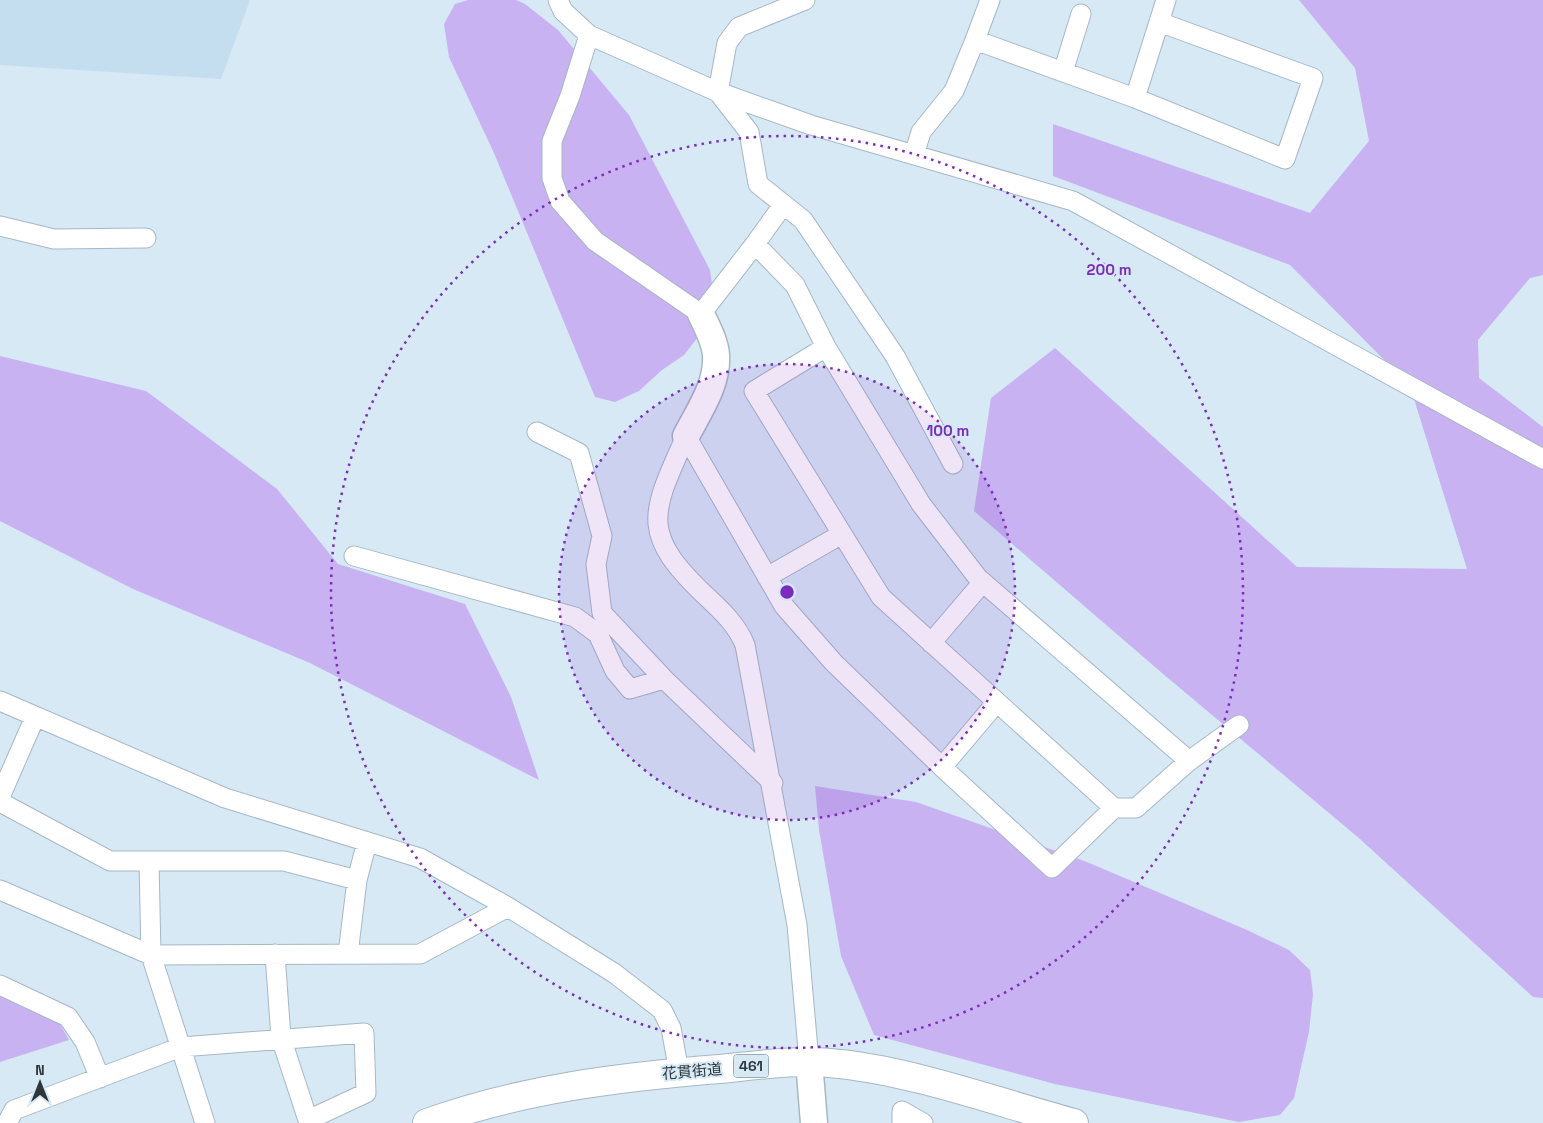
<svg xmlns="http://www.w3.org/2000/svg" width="1543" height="1123" viewBox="0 0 1543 1123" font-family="'Space Grotesk','Noto Sans JP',sans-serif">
<rect width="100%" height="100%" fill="#d6e9f5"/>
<!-- built -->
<path fill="#c4deef" d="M0,0H250L221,79L0,65Z"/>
<!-- green -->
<path fill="#c8b2f2" d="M468,0H516L525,4L558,30L629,115L710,270L715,306L712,319L684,355L662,370L639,391L615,402L595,397L494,153L449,57L444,24L455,4Z
M1299,0H1543V275L1530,278L1478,340L1479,378L1543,427V998L1533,997L1360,839L1162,673L974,511L991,398L1055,348L1297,567L1467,569L1410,386L1290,265L1053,176V124L1310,213L1369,141L1355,68Z
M0,356L146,391L277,489L338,564L465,604L511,697L539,780L310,663L133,589L0,521Z
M815,786L916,802L1087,862L1247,930L1289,950L1310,970L1313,994L1309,1032L1294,1098L1280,1115L1239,1122L1055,1084L874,1035L841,956L819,830Z
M0,995L56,1017L69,1040L0,1062Z"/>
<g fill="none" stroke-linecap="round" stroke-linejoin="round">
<!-- street casing -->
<g stroke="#a6b8c4" stroke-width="21">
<path id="street" d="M558,0L563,11L589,35L718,92L811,125L1073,201L1543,459
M805,0L739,27L727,43L718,92L749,132L758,184L803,220L895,356L953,464
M589,35L570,96L552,141V178L560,201L595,241L701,314L755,244L795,285L826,347L921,504L978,578L1189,761L1136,808H1114L1052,868L942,767L834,663L784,606L686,436
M975,40L990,0
M1063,72L1081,14
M1135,98L1166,0
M914,155L921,132L954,91L975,40L1135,98L1285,159L1313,78L1159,22
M0,226L54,239L146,238
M755,244L783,205
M826,347L754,391L881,597L1114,808
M537,432L579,453L602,536L596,564L602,613L664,679L773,783
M686,436C651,514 639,533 707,597C722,611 737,625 745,645L797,925L809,1061
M354,556L575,617L598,634L615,671L630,689L664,679
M767,577L842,534
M931,643L983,582
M0,701L225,798L420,858L508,907L614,973L662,1010L671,1028L679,1072
M1189,761L1239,725
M942,767L997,702
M0,797L35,717
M0,802L110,861H284L357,880L367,842
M149,861L151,955L205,1123
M0,890L151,955L420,954L508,907
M275,954L281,1038L309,1123
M348,954L357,880
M0,985L68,1017L85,1042L100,1078
M7,1123L14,1110L181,1047L364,1033L366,1093L308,1120
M902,1123V1111L923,1123"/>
</g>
<!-- secondary casing -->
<g stroke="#a6b8c4" stroke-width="29">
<path id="secondary" d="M686,436C699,411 718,384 716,355C715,341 707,327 701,314
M809,1061L814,1123"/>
</g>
<!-- highway casing -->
<g stroke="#a6b8c4" stroke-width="30">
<path id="highway" d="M427,1123C521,1089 620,1077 719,1069C760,1065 800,1059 840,1064C915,1072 1000,1103 1074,1123"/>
</g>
<!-- street -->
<use href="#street" stroke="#fff" stroke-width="19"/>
<!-- secondary -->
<use href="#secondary" stroke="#fff" stroke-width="26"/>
<!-- highway -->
<use href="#highway" stroke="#fff" stroke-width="28"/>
</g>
<!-- distance rings -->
<circle cx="787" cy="592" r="228" fill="#7b2cbf" fill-opacity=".12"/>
<g fill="none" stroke="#7b2cbf" stroke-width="2.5" stroke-dasharray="2.5 5">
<circle cx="787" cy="592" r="228"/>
<circle cx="787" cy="592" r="456"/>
</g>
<g text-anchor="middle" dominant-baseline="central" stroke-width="4" stroke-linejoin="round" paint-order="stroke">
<!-- shield labels -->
<rect fill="#d6e9f5" stroke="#606c73" stroke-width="1" x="733.5" y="1054.5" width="35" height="23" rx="4"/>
<g font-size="14" font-weight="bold" fill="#2e363b">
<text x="751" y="1066">461</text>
</g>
<!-- street labels -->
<g font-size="15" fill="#2e363b" stroke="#d6e9f5">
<text transform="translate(692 1071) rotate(-5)">花貫街道</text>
</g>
</g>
<circle cx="787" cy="592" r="8" fill="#7b2cbf" stroke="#d6e9f5" stroke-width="2.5"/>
<g font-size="15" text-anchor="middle" font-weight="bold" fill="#7b2cbf" stroke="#d6e9f5" stroke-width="4" stroke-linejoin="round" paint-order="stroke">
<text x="1109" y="275">200 m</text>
<text x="948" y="436">100 m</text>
</g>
<!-- north arrow -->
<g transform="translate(40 1083)" stroke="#d6e9f5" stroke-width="4" paint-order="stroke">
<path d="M0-4L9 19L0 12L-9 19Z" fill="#2e363b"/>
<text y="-8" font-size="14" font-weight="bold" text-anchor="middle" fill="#2e363b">N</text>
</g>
</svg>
